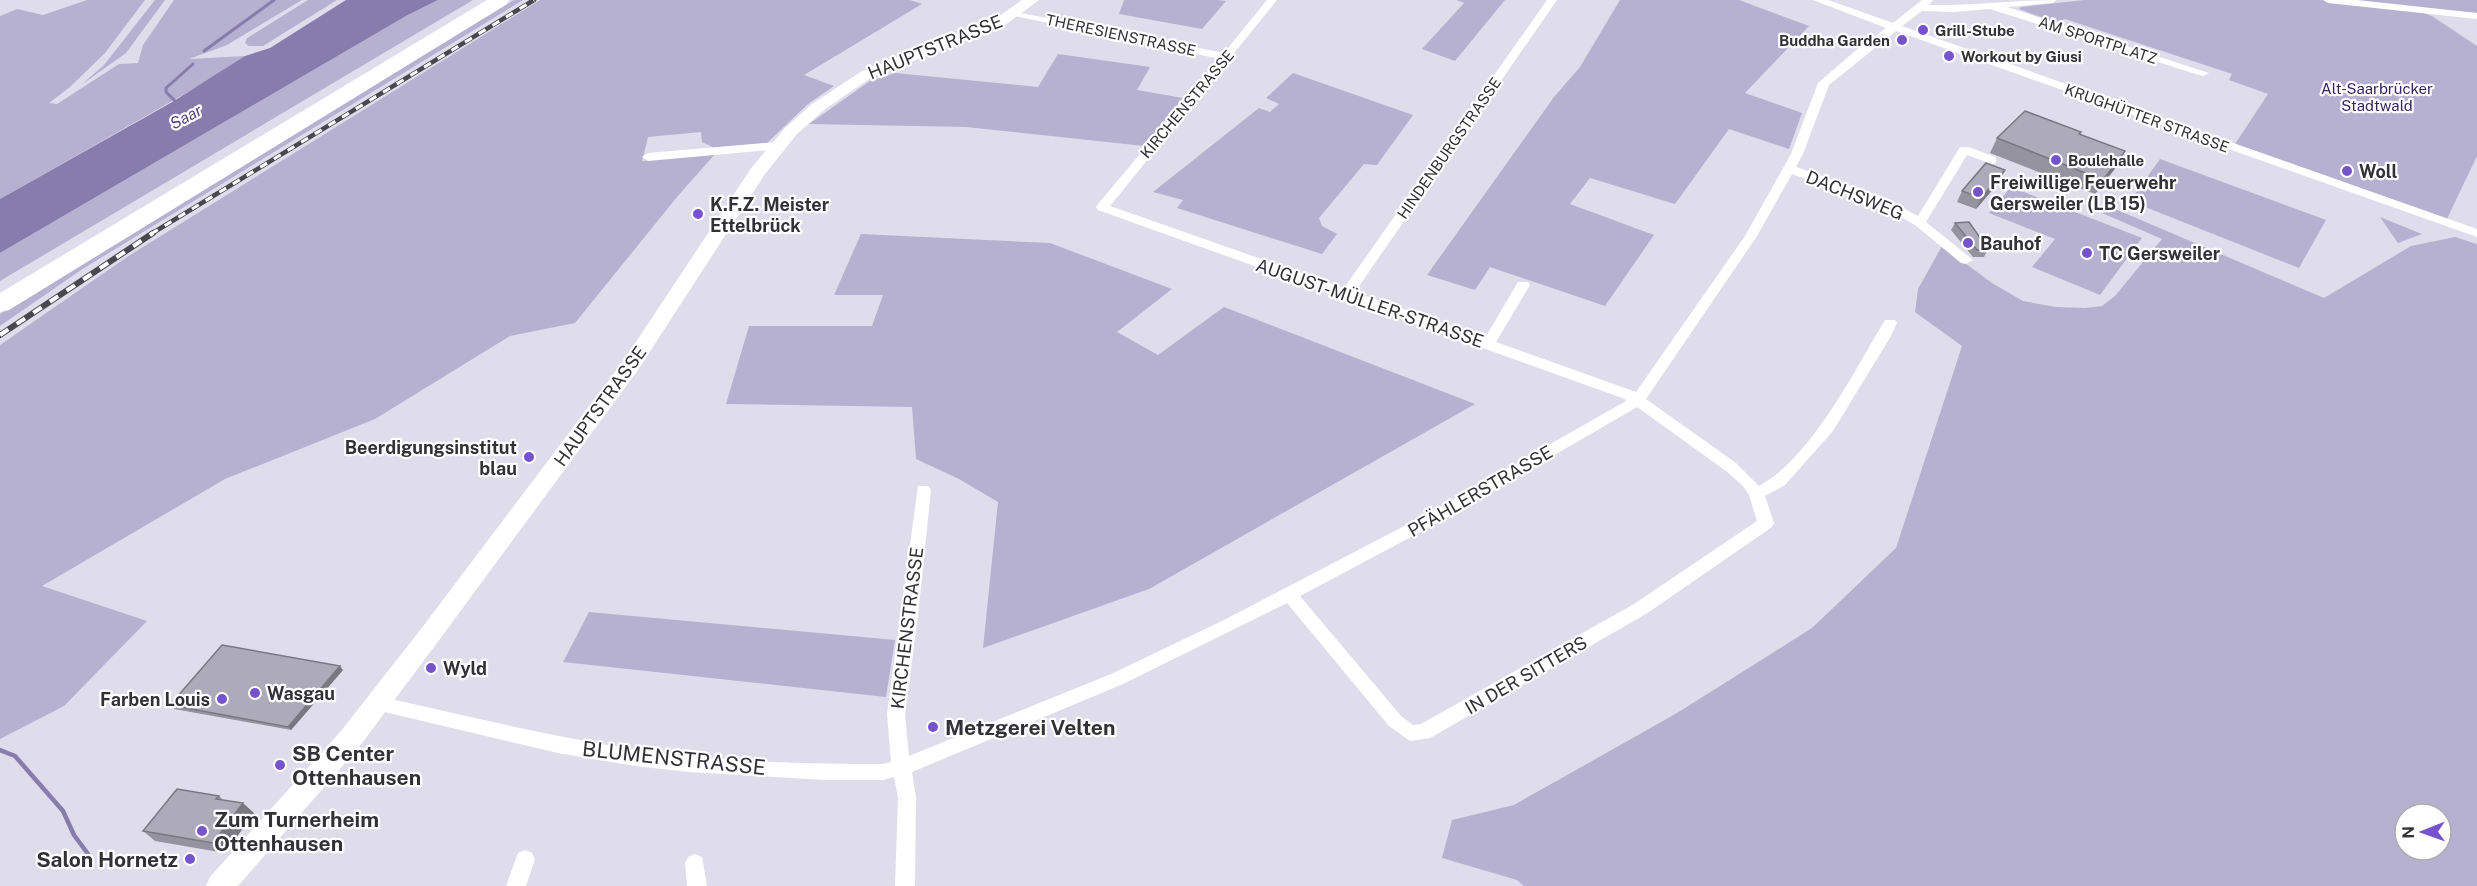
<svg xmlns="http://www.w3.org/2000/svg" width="2477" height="886" viewBox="0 0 2477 886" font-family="'Public Sans',sans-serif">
<rect width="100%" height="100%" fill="#dfddec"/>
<!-- green -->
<path fill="#b6b0d1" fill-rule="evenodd" d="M87,0H145L105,53L70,87L49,103L57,104L119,64L138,63L143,45L174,0H302L227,45L189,59L245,56L216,76L0,199V16L17,9L43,15Z
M155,0H165L126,53L81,85L104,65Z
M308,0H337L263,46H249L245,43L247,38Z
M438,0H473L0,281V253L406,16Z
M514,0H523L81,270L0,326V314L50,282Z
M540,0H910L922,4L804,75L834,86L808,104L766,144L717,149L702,142L701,132L648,137L642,161L715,154L677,197L575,323L510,336L375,419L225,479L42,586L147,621L64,706L0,739V345L127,257Z
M1124,0H1218L1226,1L1202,29L1119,14Z
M1457,0H1505L1455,61L1422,49L1464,3Z
M1620,0H1739L1809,26L1745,93L1802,113L1789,149L1729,129L1675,204L1590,178L1570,204L1654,235L1605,306L1490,267L1475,290L1427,275L1554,97L1580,67Z
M2084,0H2477V13L2410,8L2432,16L2477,46V156L2445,223L2233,147L2268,94L2229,80L2232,74L2065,19L2055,22L2019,9L2021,7Z
M1058,54L1150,67L1137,90L1183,98L1144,146L966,127L809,124L870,81L895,73L1038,87Z
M1293,73L1413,115L1377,165L1364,164L1319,218L1322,226L1337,234L1322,254L1177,208L1183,200L1153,192L1259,108L1270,112L1279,104L1266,98Z
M2160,159L2326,220L2299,268L2130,201Z
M2011,187L2142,238L2100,295L2032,267L2055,239L1989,213Z
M2115,209L2324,298L2411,246L2455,237L2477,244V886H1524L1517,880L1442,858L1452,820L1514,805L1677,713L1812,628L1896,548L1962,346L1915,312L1918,289L1942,246L1992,283L2023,301L2056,307L2085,308L2102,306L2115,296L2162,239L2102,213ZM2405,814H2441V850H2405Z
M2380,217L2422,234L2398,243Z
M861,234L1050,243L1172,289L1117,332L1158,355L1224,307L1475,404L1149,589L983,648L998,502L959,479L916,459L912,407L726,404L749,326H872L883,295H834Z
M589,612L895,640L886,697L563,662Z"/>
<!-- water -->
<path fill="#867dad" d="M346,0H438L406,16L0,253V199L174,101L245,56L270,48Z"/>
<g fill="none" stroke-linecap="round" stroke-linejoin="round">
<!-- stream-far1 -->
<path stroke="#867dad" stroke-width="3" d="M204,51L274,0
M178,104L166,92V88L193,64"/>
<!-- stream -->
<path stroke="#867dad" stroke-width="4.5" d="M0,750L15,756L63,811L74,835L88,854"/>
<!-- street -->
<path fill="#fff" fill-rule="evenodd" d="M1267,0H1277L1110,206L1344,288L1547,0H1557L1355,292L1485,338L1518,282H1528L1530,285L1496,342L1636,392L1745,236L1791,154L1818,83L1855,51L1886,28L1813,0H1828L1893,23L1922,0H1933L1929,5C1972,6 2014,0 2057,0L2052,3L2007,7L2209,73L2203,76L2199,75L1990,9L1954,12L1922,11L1902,26L2477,229V237L1896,31L1829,85L1803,154L1796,167L1880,196L1918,216L1960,147H1968L1996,157V163L1992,164L1967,155L1926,222L1973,260L1966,264L1961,263L1915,225L1885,208L1792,174L1757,236L1646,399L1736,463L1759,486C1812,457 1854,371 1885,320H1895L1897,323L1891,336L1833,431L1785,485L1765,496L1774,523L1772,527L1646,614L1430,738L1410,741L1389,726L1287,603L1123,684L912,772L916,797L915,886H895L898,797L894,777L883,780H824L689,772L635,766L558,753L372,709L369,704L372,699L378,696C463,715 547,736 633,749C715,762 800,764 883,764L891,762L887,714L918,486H928L931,490L918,616L905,714L909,756L1111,674L1222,621L1431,512L1626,401L1625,399L1098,210L1096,207L1098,204L1220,59L1015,16L1010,13L1011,11L1224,53ZM1637,407L1726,471L1743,486L1749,495L1757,521L1634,604L1421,724L1413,725L1401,716L1300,596L1443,520Z
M2323,0H2357L2477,13V19L2328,3Z
M777,142L783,146L781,149L648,161L642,157L648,153Z
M525,850L532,853L535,859L526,886H506L518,853Z
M695,854L702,857L707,886H687L685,863L688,857Z"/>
<!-- secondary -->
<path fill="#fff" fill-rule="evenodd" d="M1022,0H1039L1005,25L872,77L824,110L797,134L765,174L638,370L437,643L359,747L238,886H206L210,877L341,731L421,629L624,360L752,167L785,128L812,104L862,71L995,19Z"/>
<!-- highway -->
<path fill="#fff" fill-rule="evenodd" d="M487,0H509L507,4L9,310L0,312V293Z"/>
<!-- rail-far1 casing -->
<g stroke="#49484f" stroke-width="4.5">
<path id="rail-far1" d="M151,234L534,0"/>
</g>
<!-- rail casing -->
<g stroke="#49484f" stroke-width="6">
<path id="rail" d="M0,335L153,233"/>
</g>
<!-- rail-far1 -->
<use href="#rail-far1" stroke="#fff" stroke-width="3" stroke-dasharray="8" stroke-linecap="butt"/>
<!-- rail -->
<use href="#rail" stroke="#fff" stroke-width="4" stroke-dasharray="10" stroke-linecap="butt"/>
</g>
<!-- wall -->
<path fill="#95939f" d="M2081,132L2080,134L2117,166L2095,194L1990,153L1997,138Z
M2000,181L1976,209L1957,202L1962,191Z
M1955,223L1988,249L1984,257H1973L1951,230Z
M343,670L291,730L174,709L170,705Z
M219,796L223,800L254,813L225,853L155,841L143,831Z"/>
<!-- shaded-wall -->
<path fill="#797882" d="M2125,151L2117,166L2095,194L2103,180Z
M2005,170L2000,181L1976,209L1981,198Z
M340,666L343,670L291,730L288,727Z
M243,803L254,813L225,853L213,843Z"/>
<!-- building -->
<path fill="#adabb9" stroke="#797882" stroke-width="1.5" d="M2025,111L2081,132L2079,134L2125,151L2103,180L1997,138Z
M1986,163L2005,170L1981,198L1962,191Z
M1969,222L1988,249L1977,250L1955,223Z
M222,645L340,666L288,727L170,705Z
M177,789L219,796L216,799L243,803L213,843L143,831Z"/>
<!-- markers -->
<g fill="#7553cc" stroke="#fff" stroke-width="2">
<circle cx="1923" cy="30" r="6"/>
<circle cx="1902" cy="40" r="6"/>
<circle cx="1949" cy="56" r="6"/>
<circle cx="2056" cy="160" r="6"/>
<circle cx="2347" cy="171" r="6"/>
<circle cx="1978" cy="192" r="6"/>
<circle cx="698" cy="214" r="6"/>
<circle cx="1968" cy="243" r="6"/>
<circle cx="2087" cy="253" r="6"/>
<circle cx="529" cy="457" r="6"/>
<circle cx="431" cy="668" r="6"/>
<circle cx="255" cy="693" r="6"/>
<circle cx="222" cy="699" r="6"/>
<circle cx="933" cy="727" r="6"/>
<circle cx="280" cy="765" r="6"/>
<circle cx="202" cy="831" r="6"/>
<circle cx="190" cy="859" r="6"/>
</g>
<g text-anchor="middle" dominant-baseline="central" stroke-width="4.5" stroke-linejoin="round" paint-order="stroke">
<!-- far-poi labels -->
<g font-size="15" font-weight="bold" fill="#323137" stroke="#fff" text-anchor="start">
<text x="1935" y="30">Grill-Stube</text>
<text x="1890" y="40" text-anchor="end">Buddha Garden</text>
<text x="1961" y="56">Workout by Giusi</text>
<text x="2068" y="160">Boulehalle</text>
</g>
<!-- far-street labels -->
<g font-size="15" fill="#323137" stroke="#fff">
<text transform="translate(1121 35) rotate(12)">THERESIENSTRASSE</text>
<text transform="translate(2098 40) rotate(18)">AM SPORTPLATZ</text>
<text transform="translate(1187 104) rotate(-50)">KIRCHENSTRASSE</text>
<text transform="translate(2147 118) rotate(20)">KRUGHÜTTER STRASSE</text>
<text transform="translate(1449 148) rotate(-55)">HINDENBURGSTRASSE</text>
</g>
<!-- far-park labels -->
<g font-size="15" fill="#352460" stroke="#fff">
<text x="2377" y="88">Alt-Saarbrücker<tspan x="2377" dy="17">Stadtwald</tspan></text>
</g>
<!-- far-water labels -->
<g font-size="16" font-style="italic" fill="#4e3f7e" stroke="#fff">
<text transform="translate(186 117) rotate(-28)">Saar</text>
</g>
<!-- street labels -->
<g font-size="18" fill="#323137" stroke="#fff">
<text transform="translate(935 47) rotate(-22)">HAUPTSTRASSE</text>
<text transform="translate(1855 195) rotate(22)">DACHSWEG</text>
<text transform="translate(1370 303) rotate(19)">AUGUST-MÜLLER-STRASSE</text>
<text transform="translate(600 406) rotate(-54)">HAUPTSTRASSE</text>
<text transform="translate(1480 491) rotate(-30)">PFÄHLERSTRASSE</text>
<text transform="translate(907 628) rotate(-83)">KIRCHENSTRASSE</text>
<text transform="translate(1526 675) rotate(-30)">IN DER SITTERS</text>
</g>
<!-- poi labels -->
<g font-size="18" font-weight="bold" fill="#323137" stroke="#fff" text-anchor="start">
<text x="2359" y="171">Woll</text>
<text x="1990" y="182">Freiwillige Feuerwehr<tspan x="1990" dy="21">Gersweiler (LB 15)</tspan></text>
<text x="710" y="204">K.F.Z. Meister<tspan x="710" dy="21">Ettelbrück</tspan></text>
<text x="1980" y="243">Bauhof</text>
<text x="2099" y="253">TC Gersweiler</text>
<text x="517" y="447" text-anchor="end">Beerdigungsinstitut<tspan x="517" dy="21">blau</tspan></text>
<text x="443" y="668">Wyld</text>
<text x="267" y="693">Wasgau</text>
<text x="210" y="699" text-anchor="end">Farben Louis</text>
</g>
<!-- near-poi labels -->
<g font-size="21" font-weight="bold" fill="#323137" stroke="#fff" text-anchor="start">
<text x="945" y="727">Metzgerei Velten</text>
<text x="292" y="753">SB Center<tspan x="292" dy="24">Ottenhausen</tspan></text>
<text x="214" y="819">Zum Turnerheim<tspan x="214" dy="24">Ottenhausen</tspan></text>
<text x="178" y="859" text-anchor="end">Salon Hornetz</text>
</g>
<!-- near-street labels -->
<g font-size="21" fill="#323137" stroke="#fff">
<text transform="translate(674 758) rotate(6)">BLUMENSTRASSE</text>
</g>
</g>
<!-- north arrow -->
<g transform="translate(2423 832) rotate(269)"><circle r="28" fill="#ffffff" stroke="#adadaf" stroke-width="1.5"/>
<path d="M0-4.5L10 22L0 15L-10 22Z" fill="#7553cc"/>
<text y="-9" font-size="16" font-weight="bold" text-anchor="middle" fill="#323137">N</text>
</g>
</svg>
